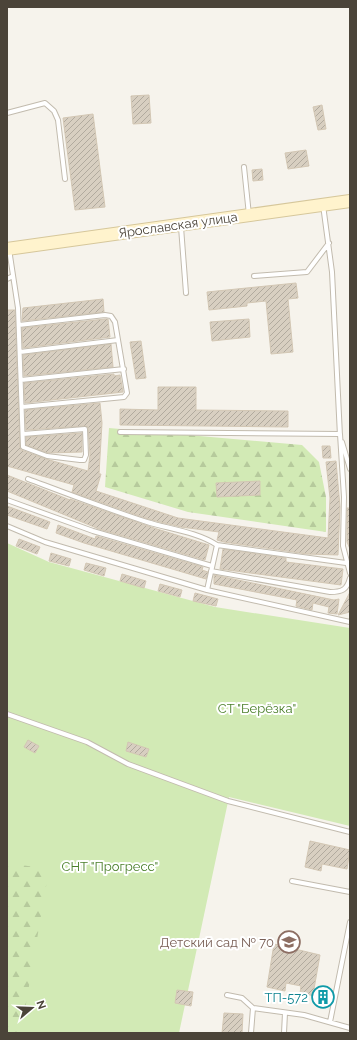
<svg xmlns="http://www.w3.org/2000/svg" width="357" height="1040" viewBox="0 0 357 1040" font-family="Raleway,sans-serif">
<defs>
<pattern id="forest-firs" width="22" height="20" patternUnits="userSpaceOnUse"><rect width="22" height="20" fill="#d2eab5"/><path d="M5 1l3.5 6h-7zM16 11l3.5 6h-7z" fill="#b6ca9c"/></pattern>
<pattern id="building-hatch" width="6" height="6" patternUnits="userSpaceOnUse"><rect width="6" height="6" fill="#d8cfc1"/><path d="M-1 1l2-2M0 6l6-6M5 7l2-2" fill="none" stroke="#b1aa9e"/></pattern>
</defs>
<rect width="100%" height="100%" fill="#f6f3ec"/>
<!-- green -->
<path fill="#d2eab5" d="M7,543L49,562L215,607L350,628V826L229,797L179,1033H7Z"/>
<!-- forest -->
<path fill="url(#forest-firs)" d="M109,428L302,445L319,462L326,497V532L188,512L105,487Z
M7,863L49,869L21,1033H7L9,967Z"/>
<!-- building -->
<path fill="url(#building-hatch)" stroke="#d3c7b4" d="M149,95L151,123L133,124L131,96Z
M322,105L326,129L318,130L313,107Z
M93,114L105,207L75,210L63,118Z
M306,150L309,166L288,169L285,153Z
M262,169L263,180L253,181L252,170Z
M296,283L298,298L288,299L293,352L271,354L266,301L247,303V306L209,310L207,292Z
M103,299L104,312L22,321L23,308Z
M7,310H15L20,447L21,450L46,459L88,471L90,455L88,427L85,426L26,430L25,410L100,403L102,423L99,474H101L96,491L178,518L328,538L330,498L326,462L336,461L340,507L338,555L307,554L224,542L217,540L219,532L181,527L148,519L72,492L74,485L7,466Z
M105,319H108L110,337L23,348L22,328Z
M249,319L250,337L212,341L210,322Z
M141,341L146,378L136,379L130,342Z
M111,344L113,367L24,376L23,355Z
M114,374V376L120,375L123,392L25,403L24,383Z
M158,387H196V410L288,411V427L120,425V409L158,410Z
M82,433V452L48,453L26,445V437Z
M322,446H330L331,458H323Z
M7,475L70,500V499L157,529L209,545L205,560L99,529L7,491Z
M260,481V495L217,497L216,483Z
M7,506L50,522L47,529L7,515Z
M347,508H350V549L347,542Z
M58,525L95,539L96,536L203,567L202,570L208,572L206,579L84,543L56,533Z
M19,539L40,547L37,554L16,546Z
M223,549L286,558V562L343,569L341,585L220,569Z
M51,553L71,559L69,566L49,561Z
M86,563L106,568L104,576L84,570Z
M122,574L146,581L144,588L120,581Z
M214,575L334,600L339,599L337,614L328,613L329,607L313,603L312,610L296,606L297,600L214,584Z
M160,584L182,590L180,597L158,591Z
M350,592V612L338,615Z
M195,593L218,599L216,606L193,601Z
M28,740L39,746L35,753L24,747Z
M128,742L149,749L146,757L126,751Z
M310,841L350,850L347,869L322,864L321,871L305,867Z
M274,944L320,955L314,989L326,991L325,998L300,993L301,986L286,983L285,991L267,987Z
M177,990L193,992L191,1006L175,1003Z
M224,1013L243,1014L242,1033H222Z"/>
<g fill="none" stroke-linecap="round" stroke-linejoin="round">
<!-- service casing -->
<g stroke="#c2bbae" stroke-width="6">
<path id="service" d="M7,113L45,103L54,111L58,120L65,179
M244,167L249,215
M323,205L332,272L340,436
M181,227L186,293
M9,249L18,308L23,447L47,456L80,460H84L86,455L85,429L23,434
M254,276L307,272L329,243
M7,279L13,276
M19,325L105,315L111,316L115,322L127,393L124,397L22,407
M20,352L118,340
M21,380L124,369
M120,432L340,434L344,497L343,546L350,573
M342,442L350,469
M28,479C68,494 107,509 147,522C170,529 197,532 217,545L207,590
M7,500L93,531L212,566
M7,526L45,542L207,590L350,622
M217,545L346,563
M211,571L330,592C342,592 347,590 350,578
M7,714L87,742L128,764L228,801L350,832
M292,881L350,892
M227,995L242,998L253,1008L304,1015L350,1028
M330,1022L350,922
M251,1033L253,1008
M284,1033L285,1013"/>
</g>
<!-- secondary casing -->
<g stroke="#d6c79b" stroke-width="14">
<path id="secondary" d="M7,249L350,201"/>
</g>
<!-- service -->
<use href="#service" stroke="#fff" stroke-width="4"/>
<!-- secondary -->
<use href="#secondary" stroke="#fff3cd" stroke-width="12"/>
</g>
<!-- icons -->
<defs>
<g id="school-ring" transform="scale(1.15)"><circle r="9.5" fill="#fff" stroke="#8d6e63" stroke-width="1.5"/><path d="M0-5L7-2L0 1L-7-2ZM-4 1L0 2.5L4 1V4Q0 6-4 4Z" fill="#8d6e63"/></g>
<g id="building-ring" transform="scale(1.15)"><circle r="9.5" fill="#fff" stroke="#0f9aa8" stroke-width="1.5"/><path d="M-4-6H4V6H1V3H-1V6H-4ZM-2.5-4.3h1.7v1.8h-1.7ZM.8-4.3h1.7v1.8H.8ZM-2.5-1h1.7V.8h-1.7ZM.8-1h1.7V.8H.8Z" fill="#0f9aa8"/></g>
</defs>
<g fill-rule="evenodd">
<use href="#school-ring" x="289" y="942"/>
<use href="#building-ring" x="323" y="997"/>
</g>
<g text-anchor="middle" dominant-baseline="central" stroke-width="4" stroke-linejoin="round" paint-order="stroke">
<!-- street labels -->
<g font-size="13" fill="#4b4439" stroke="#fff">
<text transform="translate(178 225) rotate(-8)">Ярославская улица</text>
</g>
<!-- park labels -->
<g font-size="13" fill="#4a7f2a" stroke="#fff">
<text x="257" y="708">СТ "Берёзка"</text>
<text x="110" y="866">СНТ "Прогресс"</text>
</g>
<!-- education labels -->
<g font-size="13" fill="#785e54" stroke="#fff" text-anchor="end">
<text x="274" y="942">Детский сад № 70</text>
</g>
<!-- culture labels -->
<g font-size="13" fill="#0d838f" stroke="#fff" text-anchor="end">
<text x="308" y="997">ТП-572</text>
</g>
</g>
<!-- border -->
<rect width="357" height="1040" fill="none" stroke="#4b4439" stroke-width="16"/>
<!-- north arrow -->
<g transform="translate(32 1008) rotate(71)" stroke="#ffffff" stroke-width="3" paint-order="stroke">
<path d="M0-3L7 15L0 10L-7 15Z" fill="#4b4439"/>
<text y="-6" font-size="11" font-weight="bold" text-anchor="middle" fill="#4b4439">N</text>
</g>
</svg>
